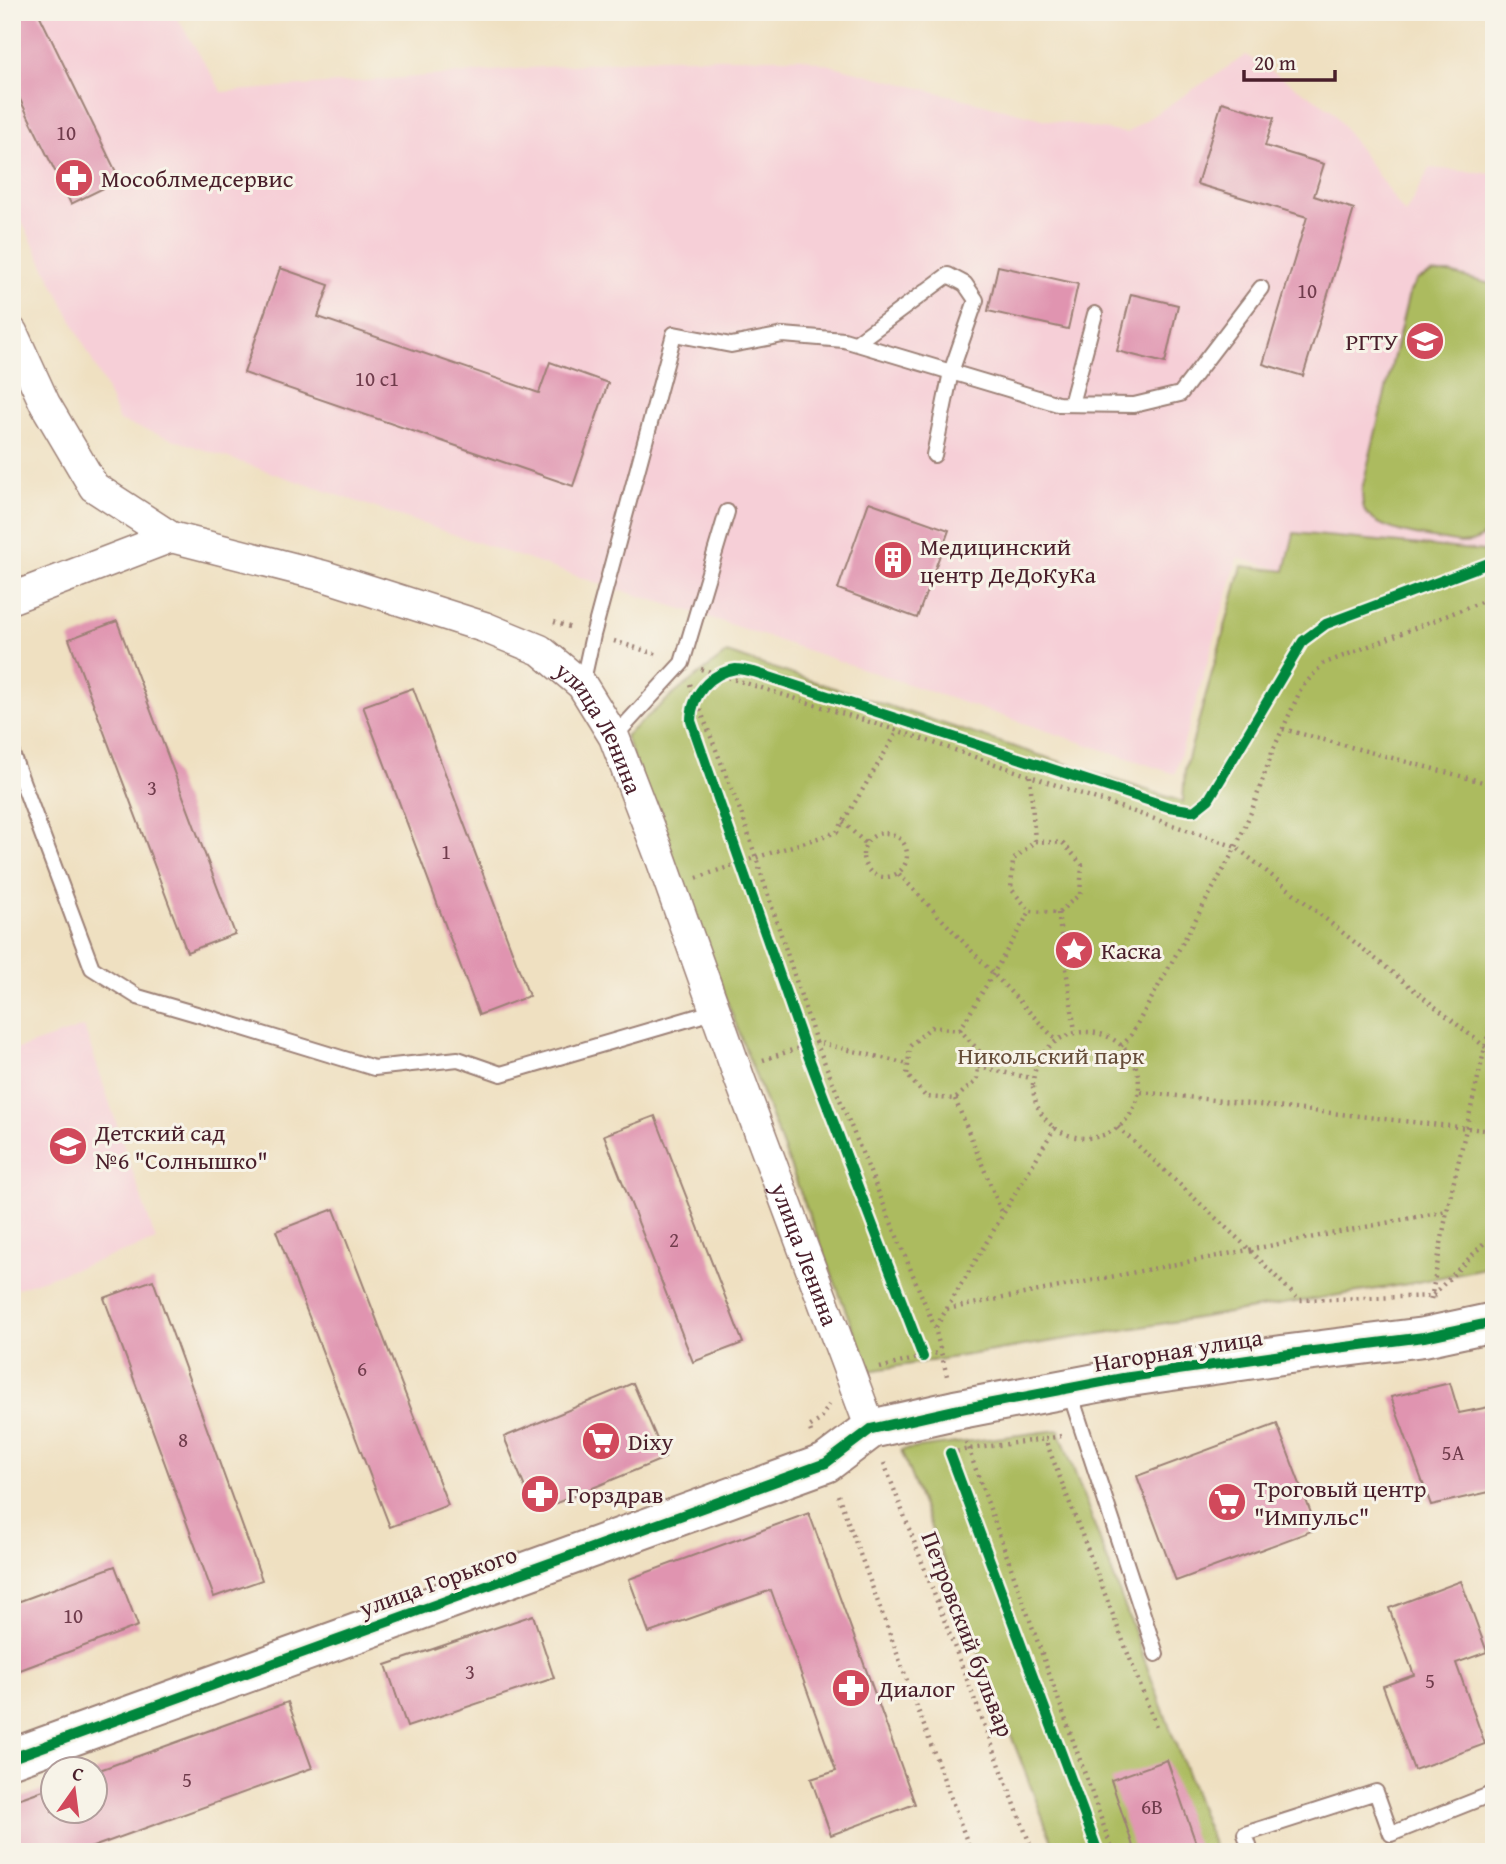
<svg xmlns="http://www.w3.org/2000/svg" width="1506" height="1864" viewBox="0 0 1506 1864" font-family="'Gentium Book Plus',serif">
<rect width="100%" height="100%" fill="#f7f3e8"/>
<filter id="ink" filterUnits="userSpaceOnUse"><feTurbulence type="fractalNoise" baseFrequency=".0143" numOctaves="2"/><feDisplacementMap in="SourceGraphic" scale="14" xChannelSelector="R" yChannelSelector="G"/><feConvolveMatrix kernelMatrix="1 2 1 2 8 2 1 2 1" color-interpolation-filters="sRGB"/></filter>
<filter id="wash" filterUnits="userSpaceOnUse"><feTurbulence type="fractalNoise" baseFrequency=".00686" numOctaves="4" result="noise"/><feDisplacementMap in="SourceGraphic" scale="28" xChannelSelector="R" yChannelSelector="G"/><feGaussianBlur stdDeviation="1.57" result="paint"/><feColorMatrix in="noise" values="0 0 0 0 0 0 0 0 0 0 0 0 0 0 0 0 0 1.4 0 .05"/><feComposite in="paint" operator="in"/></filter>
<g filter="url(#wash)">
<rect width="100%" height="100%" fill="#efe0c1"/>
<!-- built -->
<path fill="#f6cfd7" d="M12,12H174L222,92L662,58H802L1047,120L1126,133L1246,55L1332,110L1405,214L1430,168L1494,174V552L1294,533L1286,571L1238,558L1175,774L696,613L606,586L119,421L105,386L12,202Z
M84,1027L156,1241L12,1290V1051Z"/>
<!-- green -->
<path fill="#acbb5e" stroke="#7b6d44" stroke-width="2" d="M1432,273H1450L1494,285V519C1486,536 1479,543 1460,543C1436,538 1377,533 1365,511C1362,506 1362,496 1362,489L1409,293L1417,280Z
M1294,533L1494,552V1266L1408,1284L869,1371L625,736L674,694L727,653L1183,802L1185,769L1242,566L1285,571Z
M1059,1430L1216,1852H1056L901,1450Z"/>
<g id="blocks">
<!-- building -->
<path fill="#e094b0" d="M12,12H38L120,180L71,204L12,83Z
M1222,102L1274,118L1265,146L1324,164L1314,196L1354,209L1303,376L1263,364L1307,217L1197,184Z
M998,266L1078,284L1068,329L988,311Z
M280,268L329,285L318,317L539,393L550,362L608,383L573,486L244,373Z
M1131,294L1178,305L1165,363L1117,351Z
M869,502L949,530L917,618L838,589Z
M117,621L235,934L187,952L69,639Z
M413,688L529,996L479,1015L363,706Z
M655,1116L743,1343L693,1362L604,1135Z
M334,1209L448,1505L390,1527L276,1231Z
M153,1280L262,1580L214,1597L104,1298Z
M633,1383L665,1458L535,1512L504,1437Z
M1450,1383L1459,1413L1494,1406V1491L1431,1505L1391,1397Z
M1277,1424L1317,1529L1176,1581L1137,1476Z
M809,1513L915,1804L831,1835L811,1779L836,1771L771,1590L649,1633L629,1579Z
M115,1566L138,1626L12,1673V1604Z
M1461,1581L1487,1652L1456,1663L1485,1744L1414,1770L1383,1686L1414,1675L1389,1608Z
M533,1615L554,1678L407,1727L386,1665Z
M288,1702L312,1768L79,1852H12V1801L52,1787V1811H94V1772Z
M1167,1760L1199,1852H1135L1111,1780Z"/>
</g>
</g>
<g filter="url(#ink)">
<use href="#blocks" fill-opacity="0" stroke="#9c8076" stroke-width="2"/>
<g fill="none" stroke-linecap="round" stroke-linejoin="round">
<!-- lane casing -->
<g stroke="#9c8076" stroke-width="18">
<path id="lane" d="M856,343L948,275L965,284L976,300L951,372L934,455
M1071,404L1095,314
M582,685L593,635L674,334L731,345L783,335L844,340L1058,404L1134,405L1180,394L1261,288
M614,737L682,663L727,512
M12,754L92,968L138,997L217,1020L374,1068L458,1059L501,1074L716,1011
M1069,1390L1156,1654
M1251,1852L1245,1834L1376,1792L1391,1834L1494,1793"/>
</g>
<!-- street casing -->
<g stroke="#9c8076" stroke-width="33">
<g id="street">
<path id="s1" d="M12,332L45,404L94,487L171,537L324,576L484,627L540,650L582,685L614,737L661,859L740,1080L871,1429"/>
<path d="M12,598L171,537"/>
</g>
</g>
<!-- secondary casing -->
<g stroke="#9c8076" stroke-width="42">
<path id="secondary" d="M12,1758L826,1463L871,1429L955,1410L1123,1378L1282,1355L1424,1337L1494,1322"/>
</g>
<!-- path -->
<path stroke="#9c8076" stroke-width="4.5" stroke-dasharray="2 5" stroke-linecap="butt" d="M554,622L572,628
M614,641L659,655
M701,669L908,734L1236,847L1494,1054
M690,684L743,818L816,1042L908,1064
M1283,729L1494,785
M1030,776L1035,841
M843,822L865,843
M863 855a22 22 0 1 1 44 0a22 22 0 1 1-44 0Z
M1035,841L1063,843L1082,865L1080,894L1058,913L1030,911L1011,889L1013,860Z
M899,874L1057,1041
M697,878C743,861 790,847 837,832L898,731
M1058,913L1075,1031
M931,1027L960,1030L979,1051L977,1080L955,1099L926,1097L907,1075L910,1046Z
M960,1030L1030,911
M1033 1085a53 53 0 1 1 106 0a53 53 0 1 1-106 0Z
M1121,1046L1130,1037L1236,847L1252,810L1273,750L1302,687L1323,664L1494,597
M763,1060L816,1042L935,1328L947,1376
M978,1067L1031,1078
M1141,1092L1494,1131
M955,1099L1003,1215
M1118,1127L1250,1250L1299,1300L1436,1296
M1433,1295L1494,1233
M1431,1299L1447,1211L1494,1009
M947,1309L1447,1211
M936,1327L1055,1127
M880,1368L941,1352
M811,1432L809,1427L820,1420L829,1405
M1061,1436L1045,1439L1157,1729
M966,1442L1113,1852
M950,1453L969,1449L1045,1439
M884,1463L1033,1852
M838,1495L971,1852"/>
<!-- lane -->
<use href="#lane" stroke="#fff" stroke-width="14"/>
<!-- street -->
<use href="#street" stroke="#fff" stroke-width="30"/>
<!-- secondary -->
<use href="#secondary" stroke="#fff" stroke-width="38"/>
<!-- cycleway casing -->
<g stroke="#f7f3e8" stroke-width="15">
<path id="cycleway" d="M923,1357L804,1045L691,721C691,695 710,673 736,669C742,669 748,671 754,672L1169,807L1194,811L1209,799L1303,641L1326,624L1494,561
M950,1453L1098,1852
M12,1758L826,1463L871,1429L955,1410L1123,1378L1282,1355L1424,1337L1494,1322"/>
</g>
<!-- cycleway -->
<use href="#cycleway" stroke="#00873e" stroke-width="10"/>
</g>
</g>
<!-- icons -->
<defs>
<g id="pharmacy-disc" transform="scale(2.0125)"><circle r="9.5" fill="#d1495b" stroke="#f7f3e8"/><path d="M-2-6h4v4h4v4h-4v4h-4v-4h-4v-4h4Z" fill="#fff"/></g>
<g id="university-disc" transform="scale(2.0125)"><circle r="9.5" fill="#d1495b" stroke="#f7f3e8"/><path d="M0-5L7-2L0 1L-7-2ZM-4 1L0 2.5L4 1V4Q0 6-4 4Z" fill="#fff"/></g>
<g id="building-disc" transform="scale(2.0125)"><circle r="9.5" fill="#d1495b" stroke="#f7f3e8"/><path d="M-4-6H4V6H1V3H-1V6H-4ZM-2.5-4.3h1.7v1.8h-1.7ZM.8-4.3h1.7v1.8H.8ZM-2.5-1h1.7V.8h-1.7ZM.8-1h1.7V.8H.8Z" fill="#fff"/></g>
<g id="sight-disc" transform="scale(2.0125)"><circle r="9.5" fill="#d1495b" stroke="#f7f3e8"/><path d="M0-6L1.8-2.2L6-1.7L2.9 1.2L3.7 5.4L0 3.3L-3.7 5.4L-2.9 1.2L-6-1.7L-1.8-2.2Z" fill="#fff"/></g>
<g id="school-disc" transform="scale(2.0125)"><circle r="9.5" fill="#d1495b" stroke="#f7f3e8"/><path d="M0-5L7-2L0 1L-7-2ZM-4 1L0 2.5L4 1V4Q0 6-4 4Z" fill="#fff"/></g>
<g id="supermarket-disc" transform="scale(2.0125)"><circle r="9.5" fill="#d1495b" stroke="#f7f3e8"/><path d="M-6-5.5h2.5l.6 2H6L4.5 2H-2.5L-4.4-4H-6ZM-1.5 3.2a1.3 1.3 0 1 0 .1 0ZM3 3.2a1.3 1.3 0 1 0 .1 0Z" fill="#fff"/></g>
</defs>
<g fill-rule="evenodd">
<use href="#pharmacy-disc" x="74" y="178"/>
<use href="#university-disc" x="1425" y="341"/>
<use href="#building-disc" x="893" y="560"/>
<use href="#sight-disc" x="1074" y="950"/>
<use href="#school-disc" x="68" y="1146"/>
<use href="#supermarket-disc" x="601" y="1441"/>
<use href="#pharmacy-disc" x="540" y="1494"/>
<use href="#supermarket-disc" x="1227" y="1502"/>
<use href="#pharmacy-disc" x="851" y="1688"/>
</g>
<g text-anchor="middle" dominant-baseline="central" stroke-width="6" stroke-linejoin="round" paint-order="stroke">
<!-- number labels -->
<g font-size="21" fill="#703c4c">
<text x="66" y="132">10</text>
<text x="1307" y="290">10</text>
<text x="377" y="378">10 с1</text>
<text x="152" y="787">3</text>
<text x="446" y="851">1</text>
<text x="674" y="1239">2</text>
<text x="362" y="1368">6</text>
<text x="183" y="1439">8</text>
<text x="1453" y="1452">5А</text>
<text x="73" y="1615">10</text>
<text x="470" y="1671">3</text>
<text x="1430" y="1680">5</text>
<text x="187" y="1779">5</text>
<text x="1152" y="1806">6В</text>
</g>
<!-- poi labels -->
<g font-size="24" fill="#4a1f2b" stroke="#f7f3e8" text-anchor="start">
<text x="101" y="178">Мособлмедсервис</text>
<text x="1398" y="341" text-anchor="end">РГТУ</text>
<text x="920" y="546">Медицинский<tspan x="920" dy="28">центр ДеДоКуКа</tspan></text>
<text x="1101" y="950">Каска</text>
<text x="95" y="1132">Детский сад<tspan x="95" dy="28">№6 "Солнышко"</tspan></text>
<text x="628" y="1441">Dixy</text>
<text x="1254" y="1488">Троговый центр<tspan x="1254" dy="28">"Импульс"</tspan></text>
<text x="567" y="1494">Горздрав</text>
<text x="878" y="1688">Диалог</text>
</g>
<!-- street labels -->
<g font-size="24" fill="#4a1f2b" stroke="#f7f3e8">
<text stroke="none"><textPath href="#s1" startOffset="754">улица Ленина</textPath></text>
<text stroke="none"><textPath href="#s1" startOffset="1321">улица Ленина</textPath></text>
<text transform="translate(1178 1350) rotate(-9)">Нагорная улица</text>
<text transform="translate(438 1581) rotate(-20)">улица Горького</text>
<text transform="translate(968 1634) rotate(69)">Петровский бульвар</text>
</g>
<!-- park labels -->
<g font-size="24" fill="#674e3a" stroke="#f7f3e8">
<text x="1051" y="1055">Никольский парк</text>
</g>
</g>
<!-- margin -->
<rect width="1506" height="1864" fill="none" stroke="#f7f3e8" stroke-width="42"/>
<!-- north arrow -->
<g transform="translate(74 1790) rotate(14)"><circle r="33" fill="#f7f3e8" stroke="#b29e9c" stroke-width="2"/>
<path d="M0-5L12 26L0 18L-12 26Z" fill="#d1495b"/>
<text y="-10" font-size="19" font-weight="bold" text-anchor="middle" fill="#4a1f2b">С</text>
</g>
<!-- scale -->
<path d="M1244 70v10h91v-10" fill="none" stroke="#4a1f2b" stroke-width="3.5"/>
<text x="1254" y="70" font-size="21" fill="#4a1f2b" stroke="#f7f3e8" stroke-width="5" paint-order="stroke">20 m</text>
</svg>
